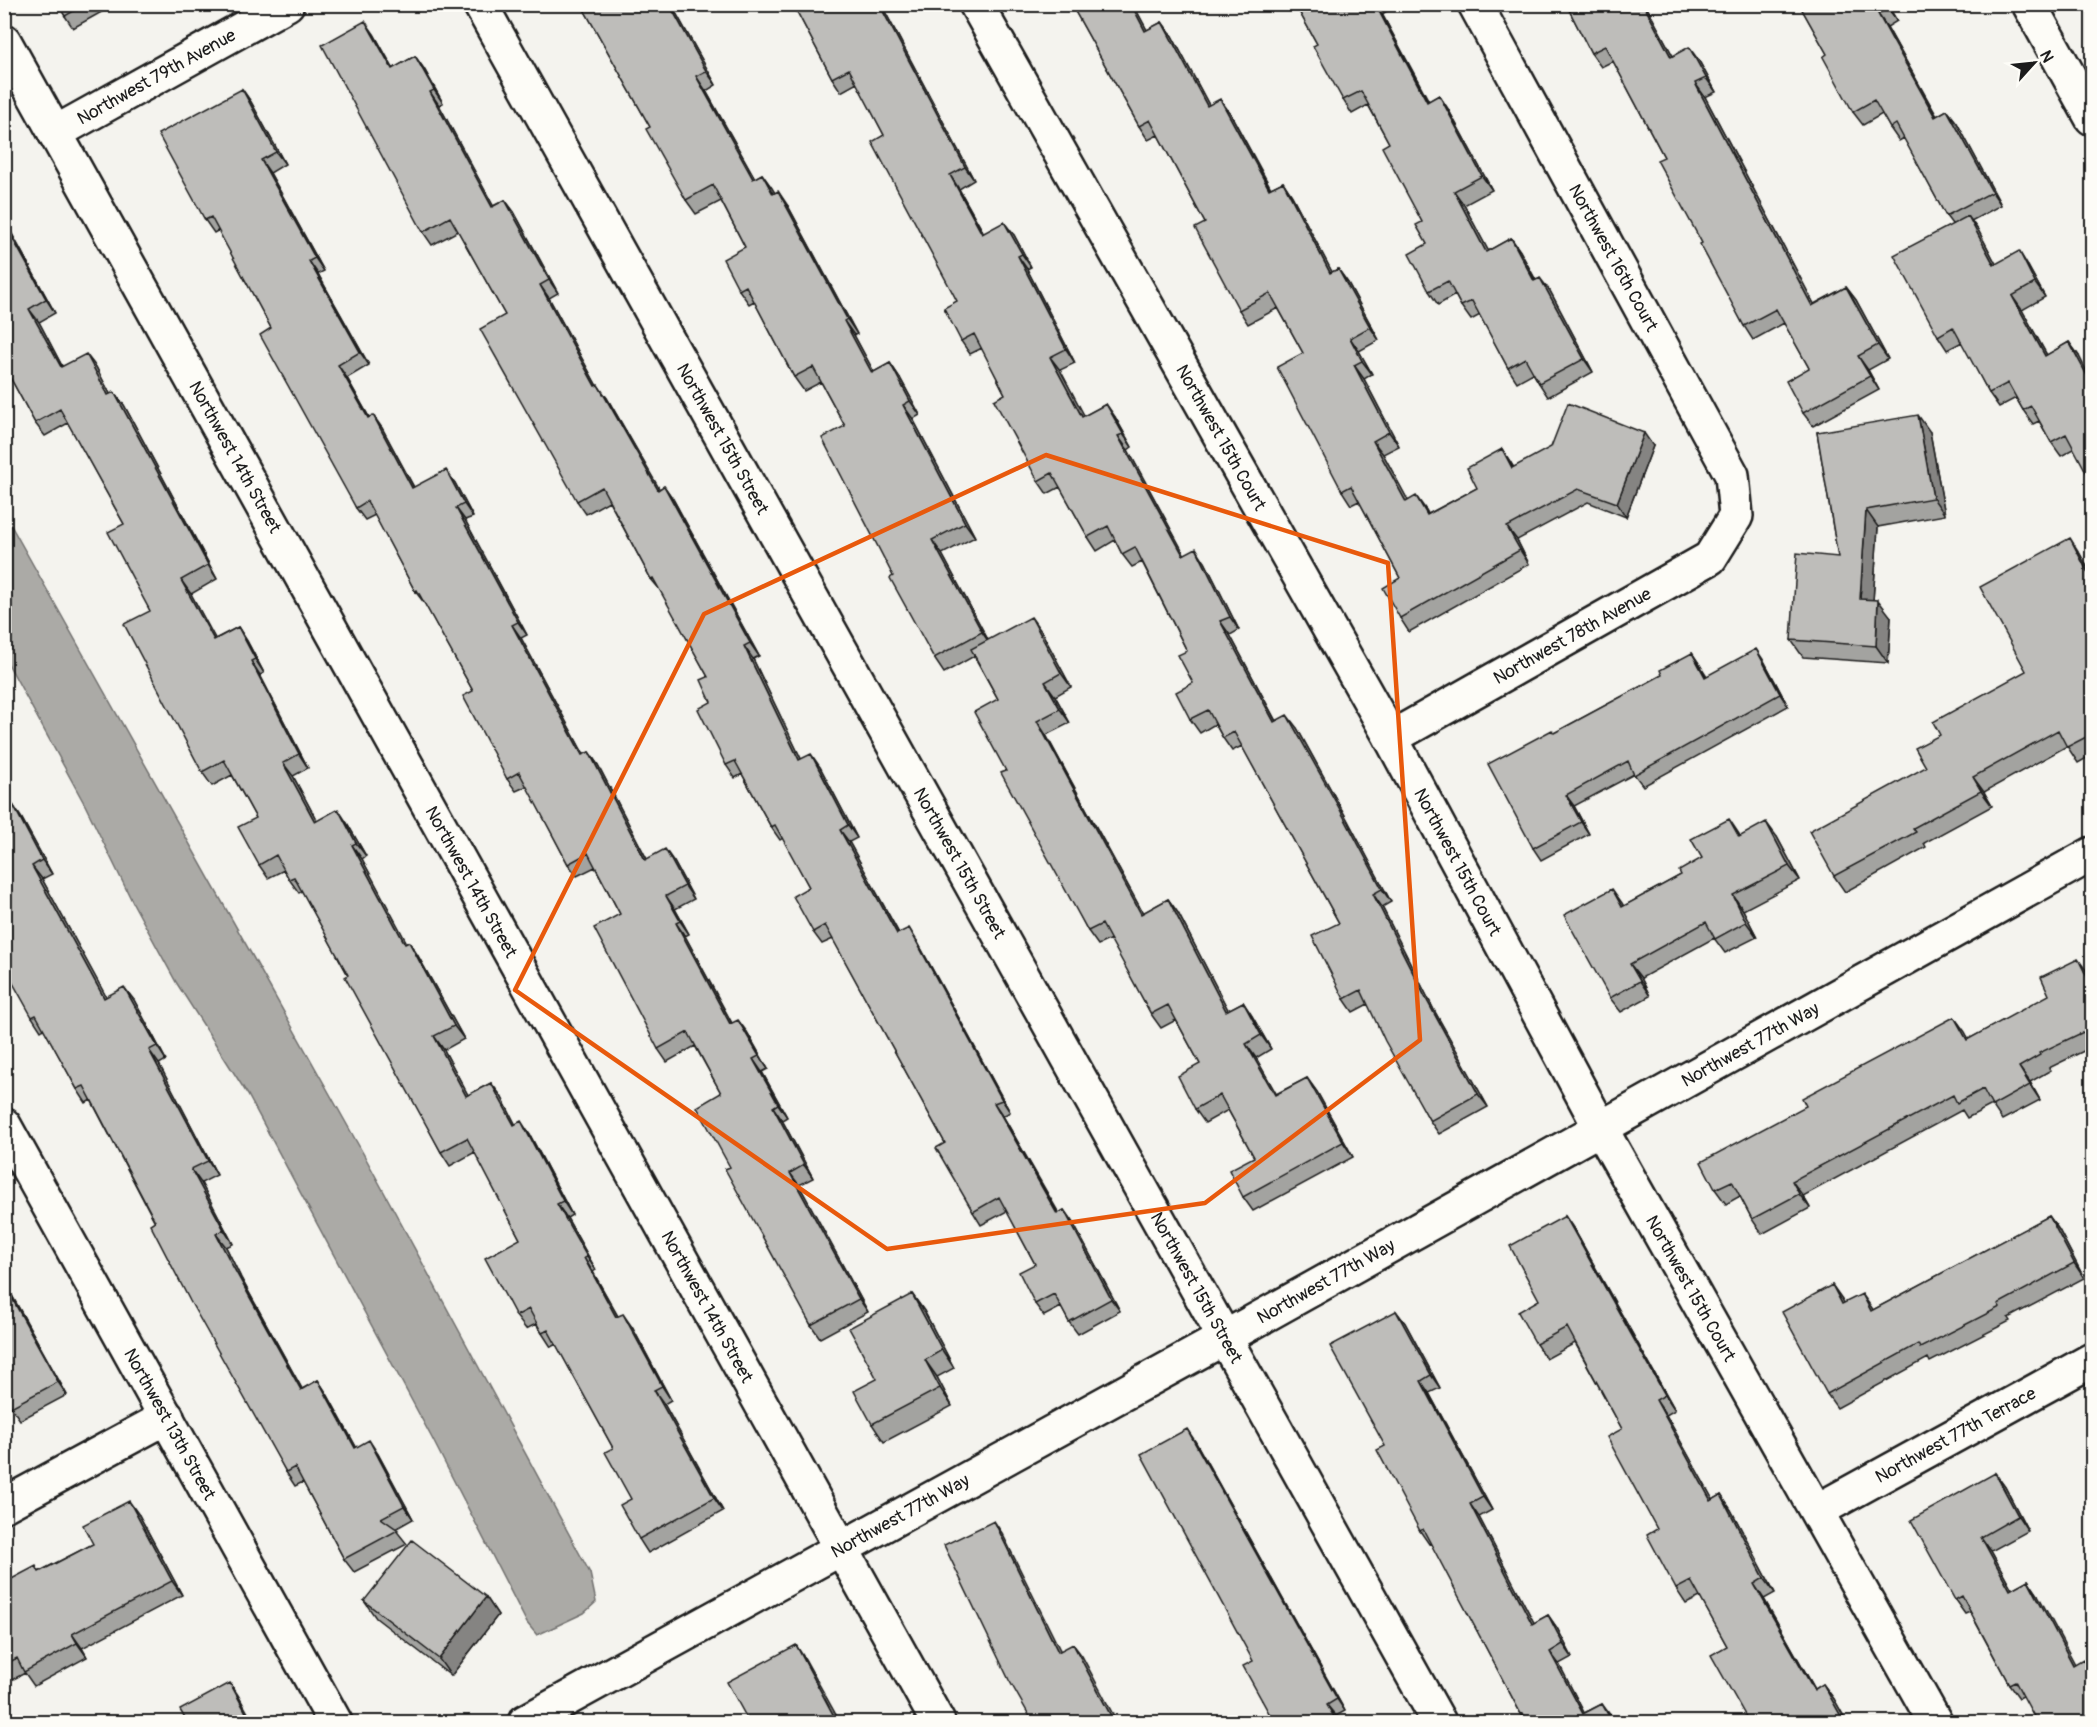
<svg xmlns="http://www.w3.org/2000/svg" width="2097" height="1727" viewBox="0 0 2097 1727" font-family="Pangolin,sans-serif">
<rect width="100%" height="100%" fill="#f4f3ee"/>
<filter id="ink" filterUnits="userSpaceOnUse"><feTurbulence type="fractalNoise" baseFrequency=".0167" numOctaves="2"/><feDisplacementMap in="SourceGraphic" scale="12" xChannelSelector="R" yChannelSelector="G"/><feConvolveMatrix kernelMatrix="1 2 1 2 8 2 1 2 1" color-interpolation-filters="sRGB"/></filter>
<g filter="url(#ink)">
<!-- water -->
<path fill="#abaaa6" stroke="#72716f" stroke-width="1.5" d="M4,513L364,1155L590,1573L596,1602L584,1613L537,1635L527,1623L433,1440L248,1095L176,982L133,903L85,805L5,658Z"/>
<g fill="none" stroke-linecap="round" stroke-linejoin="round">
<!-- minor casing -->
<g stroke="#1c1c1c" stroke-width="38">
<g id="minor">
<path id="s1" d="M480,4L1439,1722"/>
<path id="s2" d="M976,4L1391,738L1601,1129L1935,1722"/>
<path id="s3" d="M4,41L938,1722"/>
<path id="s4" d="M55,133L287,4"/>
<path id="s5" d="M1391,738L1710,558L1736,516L1732,475L1475,4"/>
<path id="s6" d="M4,1125L335,1722"/>
<path d="M4,1505L167,1417"/>
<path id="s7" d="M1817,1511L2092,1360"/>
<path id="s8" d="M525,1722L1226,1337L2092,854"/>
</g>
</g>
<!-- tertiary casing -->
<g stroke="#1c1c1c" stroke-width="38">
<path id="tertiary" d="M2029,4L2092,118"/>
</g>
<!-- minor -->
<use href="#minor" stroke="#fdfcf7" stroke-width="33"/>
<!-- tertiary -->
<use href="#tertiary" stroke="#fdfcf7" stroke-width="33"/>
</g>
<!-- wall -->
<path fill="#a3a3a0" stroke="#1c1c1c" stroke-width="1.5" d="M58,4H116L73,28L65,16Z
M581,4H671L716,85L706,91L755,178L762,174L775,193L788,206L857,334L854,335L874,372L890,363L900,378L920,415L913,419L975,537L942,554L988,640L1041,631L1071,687L1055,696L1070,723L1046,735L1143,913L1168,899L1178,913L1228,1010L1243,1002L1252,1016L1271,1049L1256,1058L1276,1094L1307,1078L1317,1092L1353,1157L1253,1211L1243,1197L1254,1157L1228,1110L1205,1123L1195,1109L1200,1064L1176,1020L1161,1028L1151,1014L1111,939L1098,945L1088,931L1006,771L998,699L974,656L944,673L934,658L893,576L845,426L821,382L804,391L794,377L754,301L749,304L739,290L745,247L721,201L696,214L686,200L650,127Z
M793,4H881L974,180L959,189L984,233L1014,235L1031,267L1027,269L1075,363L1060,370L1084,416L1106,404L1115,417L1132,447L1128,450L1184,554L1205,562L1239,630L1230,635L1276,721L1297,728L1347,819L1391,902L1382,907L1434,1010L1488,1107L1439,1134L1430,1121L1368,1004L1353,1012L1344,999L1339,923L1242,746L1232,751L1223,738L1215,724L1200,733L1190,719L1193,683L1187,651L1142,562L1132,567L1122,554L1115,540L1097,551L1088,537L1060,487L1047,494L1038,481L1005,394L982,348L970,354L961,341L957,301L884,135L857,83L841,92L832,78Z
M1071,4H1133L1147,30L1162,22L1172,36L1209,105L1230,113L1271,188L1283,182L1292,196L1332,272L1338,269L1348,283L1379,340L1359,351L1372,374L1364,379L1399,446L1383,454L1408,501L1426,510L1428,514L1477,488L1502,449L1514,468L1653,446L1626,517L1588,502L1517,540L1529,564L1409,632L1400,618V578L1359,501L1351,505L1342,491L1303,353L1278,308L1248,324L1239,310L1205,223L1158,135L1148,140L1139,126Z
M1295,4H1390L1392,8L1382,14L1429,101L1439,95L1448,109L1492,190L1464,205L1488,251L1511,238L1520,251L1536,280L1550,291L1593,372L1548,397L1539,383L1533,373L1517,382L1508,368L1480,315L1471,320L1461,306L1455,295L1438,305L1429,291L1427,244L1422,222L1389,143L1368,105L1352,114L1343,100L1317,44Z
M1566,4H1645L1673,56L1699,61L1716,92L1705,97L1814,304L1846,287L1856,300L1888,359L1868,370L1879,390L1813,426L1803,413L1809,368L1784,323L1753,340L1744,326L1702,243L1664,157L1613,61L1601,67L1591,53Z
M1799,4H1887L1897,21L1887,27L1937,116L1947,110L1957,123L2001,205L1971,221L1978,230L1996,264L2028,266L2045,297L2022,310L2047,355L2069,342L2079,356L2074,449L2061,456L2051,442L2039,421L2033,424L2023,410L2016,398L1999,407L1989,393L1962,342L1947,350L1938,336L1952,224L1946,216L1904,138L1899,141L1890,128L1882,114L1863,125L1853,112L1827,54Z
M374,34L393,69L415,56L424,69L443,103L439,105L493,206L505,200L514,212L558,293L549,298L597,386L607,398L659,489L664,486L673,499L759,656L753,659L801,759L820,767L857,838L849,842L899,933L917,941L1010,1112L1003,1116L1059,1213L1064,1210L1073,1223L1120,1311L1078,1334L1069,1322L1061,1307L1044,1316L1035,1304V1264L1007,1211L981,1225L973,1212L945,1143L833,939L822,944L813,932L809,887L783,838L780,840L771,827L742,774L735,778L726,765L711,702L708,677L661,591L651,579L609,501L586,514L577,501L505,315L458,231L432,245L423,232Z
M242,89L251,102L285,164L270,173L324,271L318,274L369,365L347,378L369,417L382,428L414,487L455,483L473,517L465,520L527,635L521,638L584,755L589,752L598,765L647,859L674,862L694,899L675,909L689,934L685,936L732,1023L747,1032L768,1069L762,1072L787,1117L782,1120L813,1178L799,1185L868,1312L820,1338L811,1325L730,1167L721,1093L695,1046L667,1062L658,1049L620,914L595,867L577,876L568,864L527,786L516,791L507,779L473,691L425,604L415,591L375,515L365,520L356,508L271,328L219,230L214,233L205,220Z
M4,208L11,221L6,223L55,313L39,322L62,366L96,367L110,394L124,405L217,579L191,594L215,639L238,627L247,641L264,673L260,675L308,768L293,776L317,821L347,823L366,856L362,859L407,944L409,942L418,956L464,1039L444,1050L468,1095L491,1083L501,1096L515,1124L530,1135L572,1215L567,1218L596,1270L593,1272L618,1316L632,1327L671,1400L664,1404L723,1511L648,1553L639,1539L631,1499L613,1448L556,1344L551,1347L542,1333L536,1324L526,1329L516,1316L520,1239L475,1152L450,1166L441,1152L348,975L302,891L299,893L289,879L284,870L268,878L259,865L256,818L232,775L212,786L202,772L150,611L124,524L68,423L45,436L35,423L4,366Z
M1817,432H1930L1945,515L1878,527L1873,600L1891,617L1888,663L1803,657L1791,640L1838,557Z
M2080,554L2092,576V755L2078,763L2067,746L1984,792L1992,806L1924,843L1926,847L1845,892L1834,876L1926,767L1940,735L2026,671Z
M1692,653L1700,665L1707,676L1764,661L1788,706L1643,786L1634,774L1574,806L1589,834L1541,860L1533,848L1554,733L1662,675Z
M13,805L22,819L52,874L42,879L106,997L134,1000L166,1060L159,1064L217,1175L201,1183L233,1244L226,1247L241,1278L302,1389L318,1380L327,1394L356,1447L378,1454L413,1519L395,1529L407,1544L354,1572L344,1559L303,1482L295,1486L286,1472L91,1100L86,1103L77,1089L44,1029L41,1031L32,1017L10,806Z
M1740,836L1777,837L1800,880L1743,910L1757,937L1725,953L1714,938L1641,978L1650,996L1621,1012L1610,998L1624,906L1681,875L1702,858Z
M2092,974V1047L2049,1068L2051,1070L2030,1082L2040,1100L2002,1120L1992,1105L1967,1118L1962,1110L1803,1196L1810,1208L1762,1234L1752,1219L1740,1196L1726,1204L1715,1189L1806,1106L1954,1017L1969,1039Z
M1565,1216L1575,1231L1675,1410L1666,1415L1713,1500L1721,1495L1731,1510L1775,1593L1764,1599L1815,1689L1823,1684L1834,1699L1847,1722H1749L1727,1646L1700,1597L1686,1604L1676,1589L1657,1529L1622,1429L1575,1343L1546,1359L1536,1344L1539,1300Z
M2049,1216L2059,1230L2084,1278L2008,1318L2010,1321L1930,1362L1928,1358L1837,1408L1827,1394L1832,1285L1844,1303L1873,1310Z
M4,1281L67,1395L20,1420L4,1397Z
M912,1294L924,1311L954,1368L937,1377L952,1406L884,1442L872,1424L877,1379Z
M1396,1311L1405,1323L1440,1388L1429,1393L1492,1510L1479,1517L1534,1623L1548,1615L1557,1628L1572,1657L1559,1664L1584,1713L1602,1704L1614,1722H1527L1521,1714L1431,1543L1429,1544L1420,1531L1385,1446Z
M1195,1441L1345,1711L1336,1716L1253,1661Z
M1995,1473L2005,1487L2028,1531L1991,1551L2012,1589L2028,1580L2038,1595L2023,1696L2019,1698L2009,1684L1970,1612L1965,1614L1955,1600Z
M139,1515L182,1595L82,1648L87,1657L34,1686L25,1673L4,1684V1583L40,1571L93,1544Z
M486,1597L498,1615L451,1676L376,1618L364,1601Z"/>
<!-- shaded-wall -->
<path fill="#858482" stroke="#1c1c1c" stroke-width="1.5" d="M669,4H671L716,85L706,71Z
M879,4H881L974,180L965,167Z
M1131,4H1133L1155,45L1145,31Z
M1375,4L1382,14L1436,116L1427,102Z
M1643,4H1645L1681,71L1671,57Z
M1886,4H1887L1897,21L1888,8Z
M1878,14L1887,27L1944,130L1935,117Z
M365,21L374,34L401,82L392,69Z
M1162,22L1172,36L1217,120L1207,106Z
M1689,47L1699,61L1716,92L1706,78Z
M415,56L424,69L443,103L434,90Z
M696,76L706,91L763,193L753,179Z
M1695,83L1705,97L1822,319L1812,306Z
M242,89L251,102L285,164L276,152Z
M430,92L439,105L501,220L492,207Z
M1439,95L1448,109L1492,190L1482,176Z
M1220,99L1230,113L1278,203L1269,189Z
M1947,110L1957,123L2001,205L1992,192Z
M261,160L270,173L324,271L315,258Z
M762,174L772,188L783,208L773,194Z
M950,175L959,189L991,247L982,234Z
M1283,182L1292,196L1340,287L1330,273Z
M778,191L788,206L857,334L847,319Z
M1454,191L1464,205L1496,265L1486,252Z
M505,200L514,212L558,293L549,280Z
M1968,216L1978,230L2004,279L1994,265Z
M4,220L6,223L55,313L46,299L4,223Z
M1004,222L1014,235L1031,267L1022,254Z
M1511,238L1520,251L1543,295L1534,281Z
M2019,251L2028,266L2045,297L2035,283Z
M1018,256L1027,269L1075,363L1066,349Z
M309,261L318,274L369,365L360,352Z
M1338,269L1348,283L1379,340L1370,327Z
M1540,278L1550,291L1593,372L1584,359Z
M540,285L549,298L604,399L595,386Z
M1846,287L1856,300L1888,359L1878,345Z
M2012,296L2022,310L2055,370L2045,356Z
M29,309L39,322L70,381L61,367Z
M844,321L854,335L882,387L872,373Z
M1350,338L1359,351L1372,374L1362,361Z
M2069,342L2079,356L2092,382V386Z
M86,354L96,367L118,409L108,395Z
M1858,356L1868,370L1879,390L1870,376Z
M1050,357L1060,370L1092,430L1082,417Z
M890,363L900,378L920,415L910,401Z
M338,365L347,378L377,431L368,418Z
M1354,365L1364,379L1399,446L1389,432Z
M598,385L607,398L667,502L658,490Z
M114,392L124,405L217,579L208,565Z
M1106,404L1115,417L1132,447L1123,434Z
M903,405L913,419L975,537L965,523Z
M373,415L382,428L421,501L412,488Z
M1918,415L1930,432L1945,515L1933,498Z
M1644,433L1653,446L1626,517L1617,503Z
M1118,436L1128,450L1192,568L1183,555Z
M1373,441L1383,454L1416,515L1406,502Z
M1502,449L1511,463L1522,482L1512,468Z
M446,470L455,483L473,517L464,504Z
M664,486L673,499L759,656L750,643Z
M1416,496L1426,510L1436,529L1427,515Z
M456,508L465,520L527,635L518,622Z
M1866,510L1878,527L1872,616L1860,599Z
M1507,527L1517,540L1529,564L1520,550Z
M2070,538L2080,554L2092,576V581Z
M932,540L942,554L992,647L982,632Z
M1196,548L1205,562L1239,630L1230,617Z
M181,580L191,594L223,653L214,640Z
M1878,600L1891,617L1888,663L1876,646Z
M1031,617L1041,631L1071,687L1061,673Z
M1220,621L1230,635L1283,735L1274,722Z
M512,625L521,638L591,768L582,755Z
M238,627L247,641L264,673L255,659Z
M744,646L753,659L808,773L799,760Z
M1756,649L1764,661L1788,706L1780,694Z
M1692,653L1700,665L1713,689L1705,677Z
M251,661L260,675L308,768L299,754Z
M1045,682L1055,696L1070,723L1060,709Z
M1287,715L1297,728L1347,819L1391,902L1382,889Z
M1037,721L1046,735L1151,928L1141,914Z
M589,752L598,765L654,873L645,860Z
M811,754L820,767L857,838L848,825Z
M283,763L293,776L325,836L315,822Z
M1973,777L1984,792L1992,806L1981,791Z
M4,795L18,821L4,799Z
M1566,795L1574,806L1589,834L1581,822Z
M13,805L22,819L52,874L42,860Z
M338,809L347,823L366,856L356,843Z
M1729,819L1739,834L1749,852L1739,837Z
M1766,822L1777,837L1800,880L1789,866Z
M840,830L849,842L906,947L897,934Z
M352,845L362,859L415,958L405,944Z
M665,849L674,862L694,899L685,886Z
M32,866L42,879L114,1011L104,998Z
M1612,889L1622,903L1632,921L1622,907Z
M1373,894L1382,907L1434,1010L1488,1107L1478,1094L1425,997Z
M1733,895L1743,910L1757,937L1746,922Z
M666,896L675,909L689,934L680,921Z
M1168,899L1178,913L1236,1025L1226,1011Z
M676,923L685,936L739,1037L730,1024Z
M909,928L917,941L1010,1112L1002,1100Z
M409,942L418,956L464,1039L454,1026Z
M2078,959L2089,974L2092,982L2087,977Z
M1630,964L1641,978L1650,996L1640,981Z
M124,987L134,1000L166,1060L157,1046Z
M1243,1002L1252,1016L1271,1049L1261,1035Z
M1954,1017L1965,1032L1977,1055L1967,1040Z
M738,1020L747,1032L768,1069L759,1056Z
M434,1036L444,1050L476,1110L466,1096Z
M1246,1044L1256,1058L1285,1109L1275,1095Z
M149,1050L159,1064L217,1175L208,1161Z
M753,1059L762,1072L787,1117L778,1104Z
M2019,1067L2030,1082L2040,1100L2030,1085Z
M1307,1078L1317,1092L1353,1157L1343,1142Z
M491,1083L501,1096L523,1139L514,1125Z
M994,1103L1003,1116L1066,1227L1057,1214Z
M773,1107L782,1120L813,1178L804,1165Z
M521,1121L530,1135L572,1215L563,1201Z
M191,1169L201,1183L233,1244L224,1230Z
M790,1173L799,1185L868,1312L859,1299Z
M1792,1181L1803,1196L1810,1208L1799,1194Z
M557,1204L567,1218L596,1270L587,1257Z
M1064,1210L1073,1223L1120,1311L1111,1299Z
M1565,1216L1575,1231L1675,1410L1665,1395Z
M2049,1216L2059,1230L2084,1278L2074,1263Z
M216,1234L226,1247L241,1278L310,1403L301,1390L232,1265Z
M584,1258L593,1272L626,1331L616,1317Z
M4,1281L67,1395L58,1382L4,1284Z
M1832,1285L1842,1299L1852,1318L1842,1304Z
M912,1294L924,1311L954,1368L942,1350Z
M1862,1294L1872,1308L1881,1326L1871,1311Z
M1396,1311L1405,1323L1440,1388L1431,1375Z
M623,1314L632,1327L671,1400L662,1386Z
M925,1360L937,1377L952,1406L940,1388Z
M318,1380L327,1394L364,1461L355,1448Z
M1421,1381L1429,1393L1492,1510L1483,1497Z
M654,1390L664,1404L723,1511L714,1498Z
M1656,1400L1666,1415L1722,1516L1711,1501Z
M1187,1429L1195,1441L1345,1711L1337,1699Z
M369,1440L378,1454L413,1519L404,1506Z
M1995,1473L2005,1487L2028,1531L2018,1516Z
M1721,1495L1731,1510L1775,1593L1764,1578Z
M129,1501L139,1515L182,1595L172,1581Z
M1470,1504L1479,1517L1541,1636L1532,1624Z
M994,1521L1002,1533L1067,1664L1058,1652Z
M1981,1537L1991,1551L2020,1604L2010,1590Z
M2028,1580L2038,1595L2083,1679L2073,1665Z
M1754,1584L1764,1599L1824,1705L1814,1690Z
M486,1597L498,1615L451,1676L439,1659Z
M1548,1615L1557,1628L1572,1657L1563,1644Z
M72,1634L82,1648L87,1657L77,1643Z
M1073,1644L1082,1656L1117,1722H1114Z
M796,1645L805,1659L840,1722H837Z
M1550,1652L1559,1664L1589,1722L1583,1714Z
M230,1683L238,1695L253,1722H251Z
M1823,1684L1834,1699L1847,1722H1844Z
M1602,1704L1611,1716L1614,1722H1612Z
M1327,1705L1336,1716L1339,1722H1337Z"/>
<!-- building -->
<path fill="#bebdba" stroke="#1c1c1c" stroke-width="1.5" d="M58,4H86L65,16Z
M581,4H669L706,71L696,76L753,179L762,174L773,194L778,191L847,319L844,321L872,373L890,363L910,401L903,405L965,523L932,540L982,632L934,658L890,578L893,576L822,438L845,426L813,367L794,377L746,286L739,290L723,259L745,247L713,185L686,200L646,129L650,127Z
M793,4H879L965,167L950,175L982,234L1004,222L1022,254L1018,256L1066,349L1050,357L1082,417L1106,404L1123,434L1118,436L1183,555L1196,548L1230,617L1220,621L1274,722L1287,715L1338,806L1382,889L1373,894L1425,997L1478,1094L1430,1121L1385,1041L1361,990L1344,999L1312,936L1339,923L1234,732L1223,738L1208,710L1190,719L1176,692L1193,683L1178,655L1187,651L1135,547L1122,554L1108,526L1088,537L1052,473L1038,481L994,400L1005,394L974,334L961,341L944,308L957,301L872,142L884,135L849,69L832,78Z
M1071,4H1131L1145,31L1162,22L1207,106L1220,99L1269,189L1283,182L1330,273L1338,269L1370,327L1350,338L1362,361L1354,365L1389,432L1373,441L1406,502L1416,496L1427,515L1477,488L1467,468L1502,449L1512,468L1551,447L1568,403L1644,433L1617,503L1578,489L1507,527L1520,550L1400,618L1383,588L1400,578L1351,486L1342,491L1277,367L1303,353L1270,293L1239,310L1195,228L1205,223L1150,120L1139,126Z
M1295,4H1375L1427,102L1439,95L1482,176L1454,191L1486,252L1511,238L1534,281L1540,278L1584,359L1539,383L1525,358L1508,368L1472,301L1461,306L1448,281L1429,291L1409,254L1427,244L1416,225L1422,222L1382,147L1389,143L1361,91L1343,100L1313,46L1317,44Z
M1566,4H1643L1671,57L1689,47L1706,78L1695,83L1812,306L1846,287L1878,345L1858,356L1870,376L1803,413L1786,381L1809,368L1776,309L1744,326L1700,244L1702,243L1657,160L1664,157L1605,46L1591,53Z
M1799,4H1886L1888,8L1878,14L1935,117L1947,110L1992,192L1946,216L1896,124L1890,128L1874,100L1853,112L1823,57L1827,54Z
M365,21L392,69L415,56L434,90L430,92L492,207L505,200L549,280L540,285L595,386L598,385L658,490L664,486L750,643L744,646L799,760L811,754L848,825L840,830L897,934L909,928L1002,1100L994,1103L1057,1214L1064,1210L1111,1299L1069,1322L1054,1294L1035,1304L1019,1272L1035,1264L999,1197L973,1212L936,1148L945,1143L825,925L813,932L793,896L809,887L775,825L771,827L735,761L726,765L698,709L711,702L701,680L708,677L653,578L651,579L602,487L577,501L480,329L505,315L450,217L423,232L322,45Z
M242,89L276,152L261,160L315,258L309,261L360,352L338,365L368,418L373,415L412,488L446,470L464,504L456,508L518,622L512,625L582,755L589,752L645,860L665,849L685,886L666,896L680,921L676,923L730,1024L738,1020L759,1056L753,1059L778,1104L773,1107L804,1165L790,1173L859,1299L811,1325L725,1169L730,1167L697,1107L721,1093L688,1032L658,1049L594,928L620,914L588,853L568,864L519,772L507,779L463,696L473,691L417,590L415,591L367,501L356,508L260,335L271,328L211,217L205,220L158,134Z
M1968,216L1994,265L2019,251L2035,283L2012,296L2045,356L2069,342L2092,385V384V483L2066,434L2051,442L2031,406L2023,410L2008,383L1989,393L1953,327L1938,336L1894,255Z
M4,223L46,299L29,309L61,367L86,354L108,395L114,392L208,565L181,580L214,640L238,627L255,659L251,661L299,754L283,763L315,822L338,809L356,843L352,845L405,944L409,942L454,1026L434,1036L466,1096L491,1083L514,1125L521,1121L563,1201L557,1204L587,1257L584,1258L616,1317L623,1314L662,1386L654,1390L714,1498L639,1539L620,1505L631,1499L605,1452L613,1448L548,1330L542,1333L529,1309L516,1316L485,1258L520,1239L467,1138L441,1152L345,977L348,975L294,877L289,879L276,855L259,865L238,827L256,818L224,760L202,772L124,624L150,611L108,532L124,524L60,409L35,423L4,366Z
M1918,415L1933,498L1866,510L1860,599L1878,600L1876,646L1791,640L1797,553L1838,557L1817,432Z
M2070,538L2092,581V734L2067,747L2058,730L1973,777L1981,791L1913,828L1916,832L1834,876L1809,831L1926,767L1915,748L1940,735L1933,722L2026,671L1980,587Z
M1031,617L1061,673L1045,682L1060,709L1037,721L1141,914L1168,899L1226,1011L1243,1002L1261,1035L1246,1044L1275,1095L1307,1078L1343,1142L1243,1197L1229,1170L1254,1157L1220,1095L1195,1109L1178,1076L1200,1064L1168,1005L1151,1014L1102,924L1088,931L1001,773L1006,771L974,712L998,699L971,649Z
M1756,649L1780,694L1634,775L1628,761L1566,795L1581,822L1533,848L1488,764L1552,730L1554,733L1662,675L1660,670L1692,653L1705,677Z
M4,799L9,807L13,805L42,860L32,866L104,998L124,987L157,1046L149,1050L208,1161L191,1169L224,1230L216,1234L232,1265L301,1390L318,1380L355,1448L369,1440L404,1506L381,1518L398,1530L344,1559L295,1467L286,1472L190,1301L150,1224L155,1221L84,1086L77,1089L36,1015L32,1017L4,967Z
M1729,819L1739,837L1766,822L1789,866L1733,895L1746,922L1715,939L1706,922L1630,964L1640,981L1610,998L1564,915L1612,889L1622,907L1681,875L1679,871L1702,858L1691,839Z
M2078,959L2087,977L2092,974V1028L2039,1053L2040,1055L2019,1067L2030,1085L1992,1106L1983,1089L1957,1103L1953,1095L1792,1181L1799,1194L1752,1219L1732,1181L1715,1189L1701,1162L1806,1106L1802,1098L1954,1017L1967,1040L2049,995L2041,977Z
M1565,1216L1665,1395L1656,1400L1711,1501L1721,1495L1764,1578L1754,1584L1814,1690L1823,1684L1844,1722H1749L1711,1655L1727,1646L1691,1581L1676,1589L1647,1535L1657,1529L1607,1437L1622,1429L1567,1327L1536,1344L1518,1312L1539,1300L1510,1246Z
M2049,1216L2074,1263L1998,1304L2000,1307L1920,1348L1918,1344L1827,1394L1782,1312L1832,1285L1842,1304L1862,1294L1871,1311Z
M4,1284L58,1382L11,1407L4,1395Z
M912,1294L942,1350L925,1360L940,1388L872,1424L854,1391L877,1379L849,1328Z
M1396,1311L1431,1375L1421,1381L1483,1497L1470,1504L1532,1624L1548,1615L1563,1644L1550,1652L1583,1714L1602,1704L1612,1722H1528L1523,1713L1521,1714L1423,1529L1420,1531L1377,1450L1385,1446L1330,1346Z
M1187,1429L1337,1699L1327,1705L1337,1722H1274L1243,1666L1253,1661L1141,1454Z
M1995,1473L2018,1516L1981,1537L2010,1590L2028,1580L2073,1665L2083,1659L2092,1676V1722H2037L2015,1681L2009,1684L1962,1596L1955,1600L1911,1520Z
M129,1501L172,1581L72,1634L77,1643L24,1672L17,1658L4,1665V1583L36,1566L39,1572L93,1544L83,1525Z
M994,1521L1058,1652L1073,1644L1114,1722H1033L1009,1680L944,1545Z
M412,1540L486,1597L439,1659L364,1601Z
M796,1645L837,1722H749L727,1682Z
M230,1683L251,1722H187L180,1710Z"/>
</g>
<!-- marked area -->
<path fill="none" stroke="#e8590c" stroke-width="4.5" stroke-linejoin="round" d="M1046,455L1388,563L1420,1040L1205,1203L887,1249L515,990L704,614Z"/>
<g text-anchor="middle" dominant-baseline="central" stroke-width="4.5" stroke-linejoin="round" paint-order="stroke">
<!-- street labels -->
<g font-size="18" fill="#1c1c1c" stroke="#fdfcf7">
<text stroke="none"><textPath href="#s4" startOffset="116">Northwest 79th Avenue</textPath></text>
<text transform="translate(1613 258) rotate(61)">Northwest 16th Court</text>
<text stroke="none"><textPath href="#s2" startOffset="498">Northwest 15th Court</textPath></text>
<text stroke="none"><textPath href="#s1" startOffset="498">Northwest 15th Street</textPath></text>
<text stroke="none"><textPath href="#s3" startOffset="476">Northwest 14th Street</textPath></text>
<text stroke="none"><textPath href="#s5" startOffset="208">Northwest 78th Avenue</textPath></text>
<text stroke="none"><textPath href="#s2" startOffset="984">Northwest 15th Court</textPath></text>
<text stroke="none"><textPath href="#s1" startOffset="984">Northwest 15th Street</textPath></text>
<text stroke="none"><textPath href="#s3" startOffset="962">Northwest 14th Street</textPath></text>
<text stroke="none"><textPath href="#s8" startOffset="1400">Northwest 77th Way</textPath></text>
<text stroke="none"><textPath href="#s8" startOffset="914">Northwest 77th Way</textPath></text>
<text stroke="none"><textPath href="#s1" startOffset="1470">Northwest 15th Street</textPath></text>
<text stroke="none"><textPath href="#s2" startOffset="1470">Northwest 15th Court</textPath></text>
<text stroke="none"><textPath href="#s3" startOffset="1448">Northwest 14th Street</textPath></text>
<text stroke="none"><textPath href="#s6" startOffset="342">Northwest 13th Street</textPath></text>
<text stroke="none"><textPath href="#s7" startOffset="158">Northwest 77th Terrace</textPath></text>
<text stroke="none"><textPath href="#s8" startOffset="428">Northwest 77th Way</textPath></text>
</g>
</g>
<!-- margin -->
<rect width="2097" height="1727" fill="none" stroke="#fdfcf7" stroke-width="24"/>
<rect x="12" y="12" width="2073" height="1703" fill="none" stroke="#1c1c1c" stroke-width="2" filter="url(#ink)"/>
<!-- north arrow -->
<g transform="translate(2034 63) rotate(63)" stroke="#fdfcf7" stroke-width="4.5" paint-order="stroke">
<path d="M0-4.5L10 22L0 15L-10 22Z" fill="#1c1c1c"/>
<text y="-9" font-size="16" font-weight="bold" text-anchor="middle" fill="#1c1c1c">N</text>
</g>
</svg>
